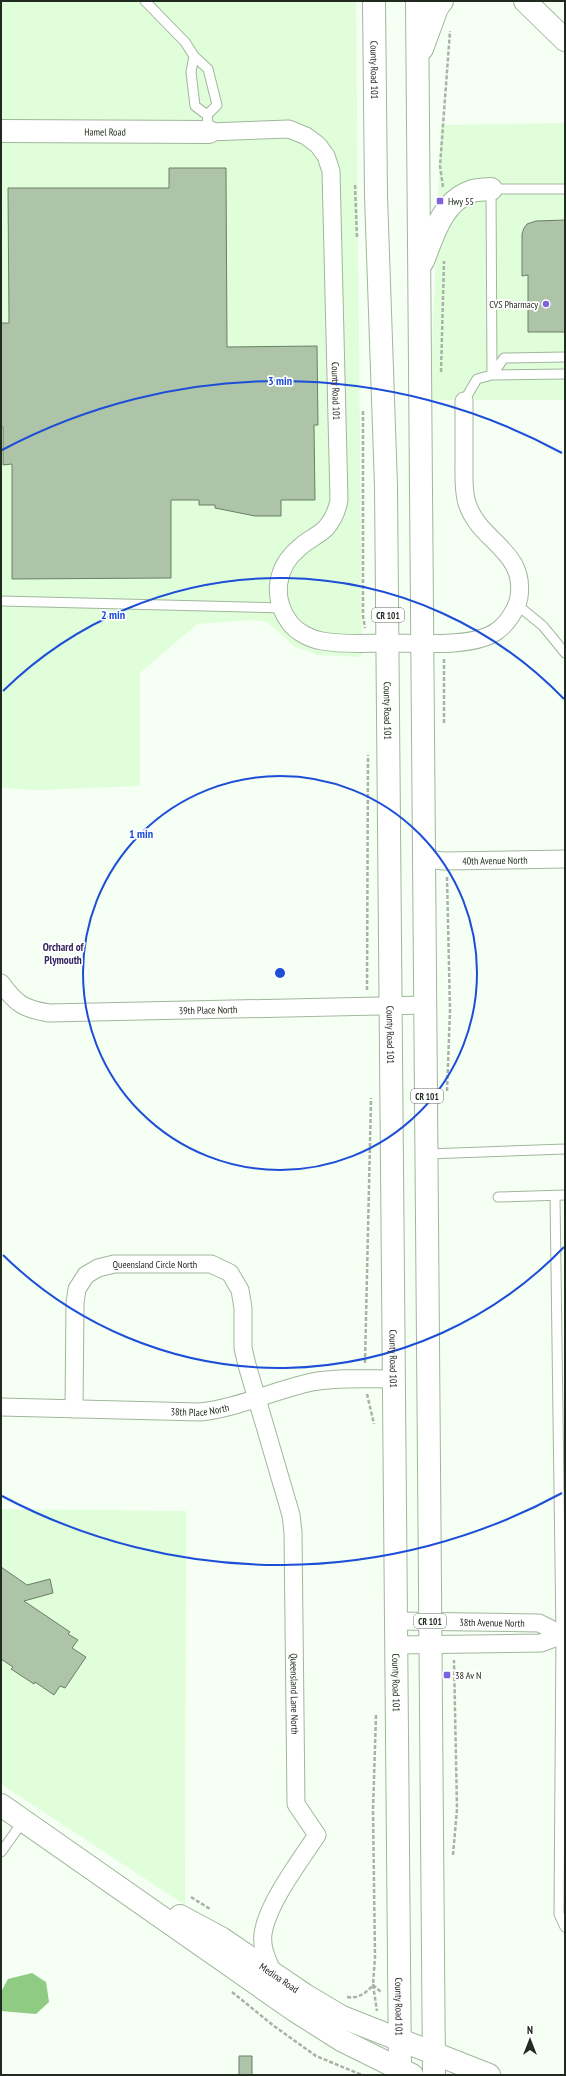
<svg xmlns="http://www.w3.org/2000/svg" width="566" height="2076" viewBox="0 0 566 2076" font-family="'PT Sans Narrow',sans-serif">
<rect width="100%" height="100%" fill="#f5fff3"/>
<!-- built -->
<path fill="#e1fedb" d="M1,1H356L362,657L318,655L295,647L267,622L251,620L197,624L140,673V786L38,790L1,788Z
M565,123V400H430L441,125Z
M1,1509L186,1511L185,1905L1,1784Z"/>
<!-- water -->
<path fill="#8fcb83" d="M32,1973L46,1982L49,2002L36,2014L1,2011V1992L8,1979Z"/>
<!-- building -->
<path fill="#aec4a9" stroke="#6a7f66" d="M169,168H226L227,347L317,346L318,425H314L315,500H281V516H255L215,508V505H199V500H171V578L12,579V464L3,465V427H1V323H9L8,188H169Z
M565,220V332H528V275L522,276V234L524,228L527,224L536,221Z
M1,1567L27,1585L50,1579L53,1593L24,1601L70,1632L68,1634L78,1640L72,1648L86,1657L65,1688L60,1686L54,1695L35,1682L34,1684L11,1669L13,1667L1,1659Z
M239,2056H252V2075H239Z"/>
<g fill="none" stroke-linecap="round" stroke-linejoin="round">
<!-- service casing -->
<g stroke="#a0b79c" stroke-width="11">
<path id="service" d="M145,1L185,42L194,56
M207,115L217,105L208,69L194,56L191,72L195,106L207,115L209,132
M492,375L491,189H565
M492,375L504,358L565,357
M464,401L477,379L492,375L565,374
M1,601L282,608
M516,604L543,626L565,653
M427,1154L565,1149
M555,1196L561,1634L559,1914L565,1927
M498,1197L565,1195
M1,1852L24,1820"/>
</g>
<!-- minor casing -->
<g stroke="#a0b79c" stroke-width="19">
<g id="minor">
<path id="s1" d="M209,132L289,129L306,136L318,145L326,156L331,171L339,500C337,511 334,519 326,528C318,536 307,540 299,548C276,567 271,598 290,623C297,632 310,639 322,641C344,645 368,643 390,643C419,643 474,648 497,631C507,624 517,609 519,597C526,550 479,542 467,503C463,491 464,476 464,463C464,442 464,421 464,401"/>
<path id="s2" d="M424,859L444,861L565,859"/>
<path id="s3" d="M1,983C16,1004 24,1009 49,1013L426,1005"/>
<path id="s4" d="M1,1407L200,1412C239,1408 274,1390 312,1382C339,1377 368,1379 395,1379"/>
<path id="s5" d="M74,1409L75,1303L77,1289L86,1275L98,1268L114,1264H211L230,1273L240,1290L243,1308V1348L247,1365L291,1515L293,1532L296,1804L317,1835C300,1861 267,1904 263,1934C261,1948 268,1961 273,1973"/>
<path id="s6" d="M397,1621L539,1623L561,1634"/>
<path d="M397,1645L541,1643L565,1634"/>
</g>
</g>
<!-- tertiary casing -->
<g stroke="#a0b79c" stroke-width="24">
<g id="tertiary">
<path id="s7" d="M1,131L209,132"/>
<path d="M1,1805L294,2010L343,2041L412,2075"/>
<path id="s8" d="M180,1916L221,1938L305,1995L342,2017L489,2075"/>
</g>
</g>
<!-- primary casing -->
<g stroke="#a0b79c" stroke-width="24">
<g id="primary">
<path id="s9" d="M374,1L376,196L386,486L400,2075"/>
<path d="M417,1L434,2075"/>
<path d="M525,1L565,40"/>
<path d="M422,49L437,8L442,1"/>
<path d="M423,261C433,236 442,202 470,192C476,189 484,190 491,189"/>
</g>
</g>
<!-- path -->
<path stroke="#a9b2a7" stroke-width="2.5" stroke-dasharray="4 2" stroke-linecap="butt" d="M355,185L357,238
M443,187L440,166L450,31
M441,372L444,261
M363,411V616L365,628
M444,659V724
M447,877L450,1011L447,1091
M367,990L368,755
M365,1363L371,1098
M367,1394L374,1424
M376,1715L373,1810L375,1957L373,1985L377,2011
M453,1855L457,1809L454,1660
M191,1897L210,1909
M232,1992L274,2026L316,2056L362,2075
M347,1997C358,1999 366,1993 373,1985L381,1992"/>
<!-- service -->
<use href="#service" stroke="#fff" stroke-width="9"/>
<!-- minor -->
<use href="#minor" stroke="#fff" stroke-width="17"/>
<!-- tertiary -->
<use href="#tertiary" stroke="#fff" stroke-width="22"/>
<!-- primary -->
<use href="#primary" stroke="#fff" stroke-width="22"/>
</g>
<!-- distance rings -->
<g fill="none" stroke="#1d4ed8" stroke-width="2">
<circle cx="280" cy="973" r="197"/>
<path d="M564 1247A395 395 0 0 1 3 1255M3 691A395 395 0 0 1 564 699"/>
<path d="M562 1493A592 592 0 0 1 2 1496M2 450A592 592 0 0 1 562 453"/>
</g>
<!-- markers -->
<g fill="#7f63de" stroke="#fff" stroke-width="1.5">
<rect x="436" y="197" width="8" height="8" rx="2"/>
<circle cx="546" cy="304" r="4"/>
<rect x="443" y="1671" width="8" height="8" rx="2"/>
</g>
<g text-anchor="middle" dominant-baseline="central" stroke-width="3.5" stroke-linejoin="round" paint-order="stroke">
<!-- shield labels -->
<g fill="#fff" stroke="#646a62" stroke-width="1">
<rect x="372" y="608" width="32" height="14" rx="3"/>
<rect x="411" y="1089" width="32" height="14" rx="3"/>
<rect x="414" y="1614" width="32" height="14" rx="3"/>
</g>
<g font-size="9" font-weight="bold" fill="#212a1f">
<text x="388" y="615">CR 101</text>
<text x="427" y="1096">CR 101</text>
<text x="430" y="1621">CR 101</text>
</g>
<!-- street labels -->
<g font-size="10" fill="#212a1f" stroke="#fff">
<text stroke="none"><textPath href="#s9" startOffset="69">County Road 101</textPath></text>
<text stroke="none"><textPath href="#s7" startOffset="104">Hamel Road</textPath></text>
<text stroke="none"><textPath href="#s1" startOffset="363">County Road 101</textPath></text>
<text stroke="none"><textPath href="#s9" startOffset="710">County Road 101</textPath></text>
<text stroke="none"><textPath href="#s2" startOffset="71">40th Avenue North</textPath></text>
<text stroke="none"><textPath href="#s3" startOffset="218">39th Place North</textPath></text>
<text stroke="none"><textPath href="#s9" startOffset="1034">County Road 101</textPath></text>
<text stroke="none"><textPath href="#s5" startOffset="208">Queensland Circle North</textPath></text>
<text stroke="none"><textPath href="#s9" startOffset="1358">County Road 101</textPath></text>
<text stroke="none"><textPath href="#s4" startOffset="199">38th Place North</textPath></text>
<text stroke="none"><textPath href="#s6" startOffset="95">38th Avenue North</textPath></text>
<text stroke="none"><textPath href="#s9" startOffset="1682">County Road 101</textPath></text>
<text stroke="none"><textPath href="#s5" startOffset="716">Queensland Lane North</textPath></text>
<text stroke="none"><textPath href="#s8" startOffset="117">Medina Road</textPath></text>
<text stroke="none"><textPath href="#s9" startOffset="2006">County Road 101</textPath></text>
</g>
<!-- poi labels -->
<g font-size="10" fill="#212a1f" stroke="#fff" text-anchor="start">
<text x="448" y="201">Hwy 55</text>
<text x="538" y="304" text-anchor="end">CVS Pharmacy</text>
<text x="455" y="1675">38 Av N</text>
</g>
<!-- neighbourhood labels -->
<g font-size="11" font-weight="bold" fill="#352762" stroke="#fff">
<text x="63" y="947">Orchard of<tspan x="63" dy="13">Plymouth</tspan></text>
</g>
</g>
<circle cx="280" cy="973" r="6" fill="#1d4ed8" stroke="#fff" stroke-width="2"/>
<g font-size="12" text-anchor="middle" font-weight="bold" fill="#1d4ed8" stroke="#fff" stroke-width="3.5" stroke-linejoin="round" paint-order="stroke">
<text x="280" y="385">3 min</text>
<text x="113" y="619">2 min</text>
<text x="141" y="838">1 min</text>
</g>
<!-- border -->
<rect width="566" height="2076" fill="none" stroke="#212a1f" stroke-width="4"/>
<!-- north arrow -->
<g transform="translate(530 2040)" stroke="#ffffff" stroke-width="3" paint-order="stroke">
<path d="M0-3L7 15L0 10L-7 15Z" fill="#212a1f"/>
<text y="-6" font-size="11" font-weight="bold" text-anchor="middle" fill="#212a1f">N</text>
</g>
</svg>
